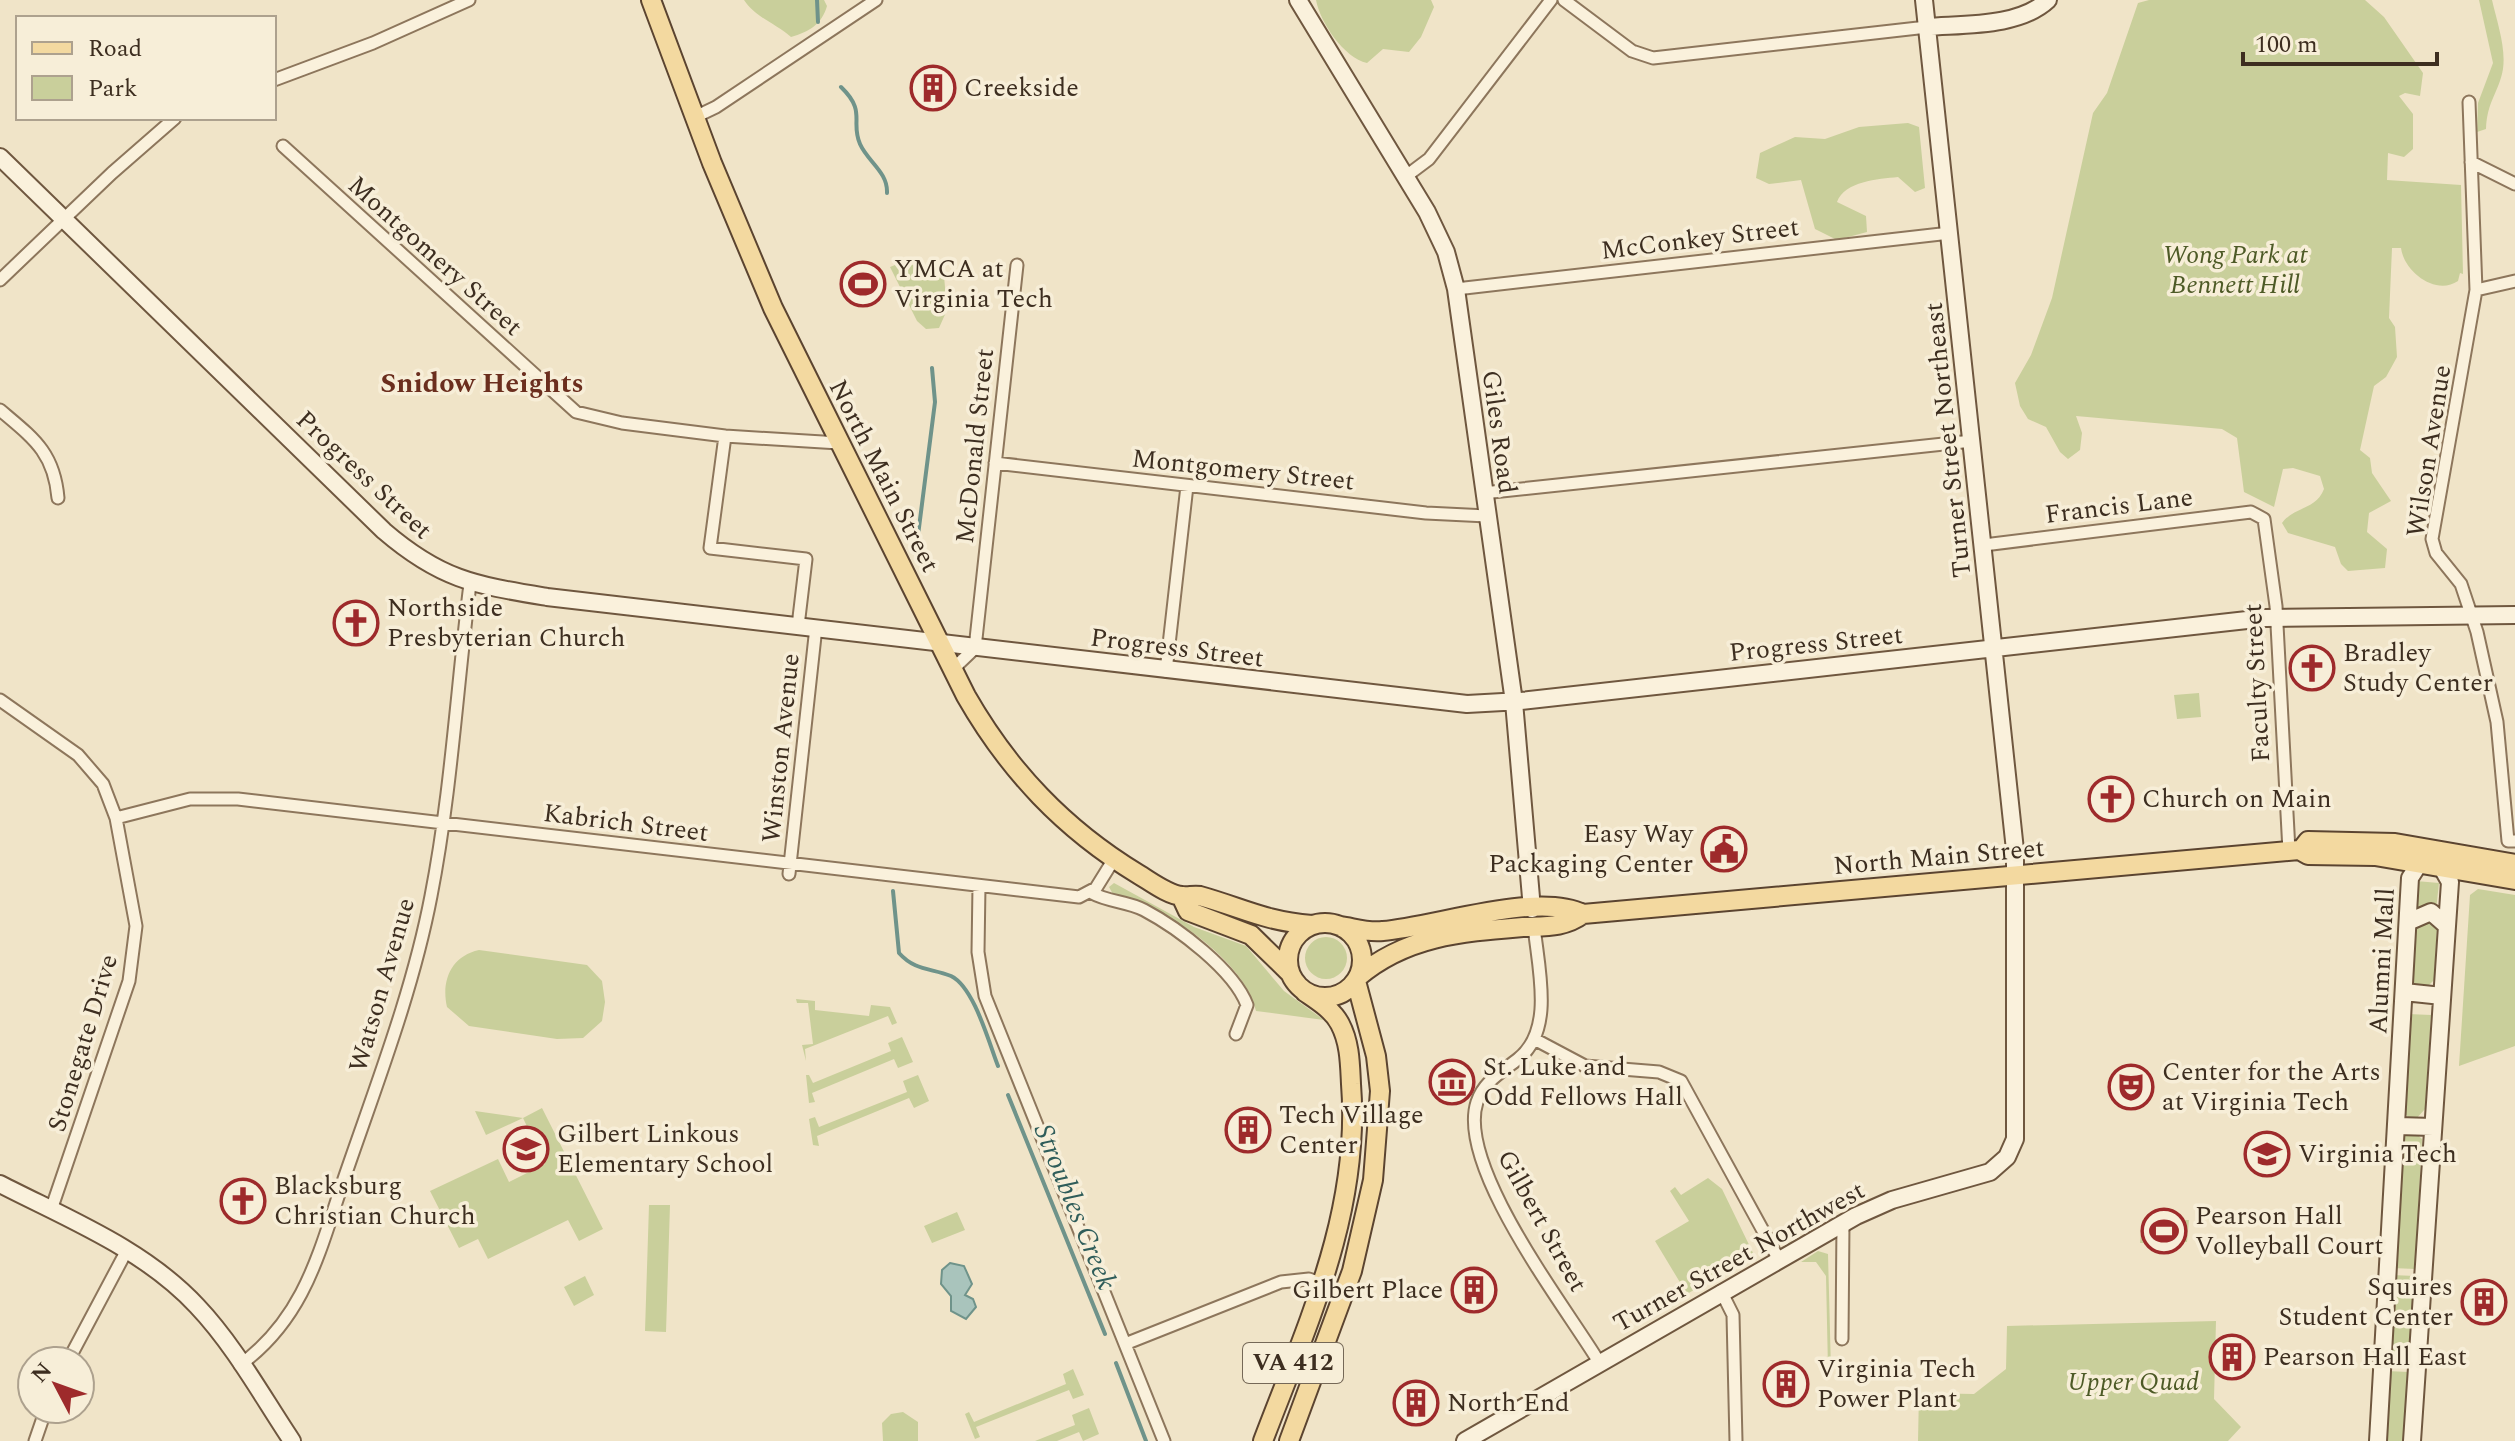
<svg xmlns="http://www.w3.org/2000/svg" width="2515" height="1441" viewBox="0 0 2515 1441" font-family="Spectral,serif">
<rect width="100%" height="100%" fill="#f0e4c8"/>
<!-- green -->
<path fill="#c9cf9b" d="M744,0H824L827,6C822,24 809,32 791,37C775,23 756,18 744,0Z
M1316,0H1431L1434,7L1421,37L1409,52L1383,49L1367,63C1344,58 1320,22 1316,0Z
M2149,0H2365L2384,17L2423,73L2420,96L2405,93L2399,96L2413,114V149L2404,157L2388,153L2387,180L2461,185L2463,274L2460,273L2458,281C2436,296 2404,272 2401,248H2392L2389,318L2395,327L2397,357L2386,377L2374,386L2360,450L2370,458L2372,473L2391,501L2369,513L2367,532L2387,549L2385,568L2348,571L2341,564L2335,547L2288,533L2282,523C2293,507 2316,510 2324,489L2320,476L2293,468L2283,469L2274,507L2244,492L2237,438L2222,429L2076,416L2082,433L2080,450L2068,459L2060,452L2046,427L2028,419L2020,406L2015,383L2031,355L2052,298L2093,113L2107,93L2138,3Z
M2479,0H2492C2497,22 2506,47 2503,69C2499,92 2487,101 2486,129L2477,132L2478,103L2493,63Z
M1908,123L1919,127L1925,188L1915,192L1898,177C1878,179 1845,181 1837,202L1866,216L1867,232L1837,240L1815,229L1801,180L1769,184L1756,178L1760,153L1795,137L1825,139L1859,127Z
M905,261L928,273L944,276L947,310L939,328L926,329L917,321L890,267Z
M2199,693L2201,717L2177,719L2174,695Z
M2416,881L2439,883L2436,910L2416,909Z
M1114,883L1194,927L1246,946L1284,991L1324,1020L1256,1011C1246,962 1163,903 1114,896L1109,887Z
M2478,889L2515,895V1046L2459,1066L2470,895Z
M2425,917L2437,927L2434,980L2429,985H2415L2411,978L2412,927Z
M1305 958a21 21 0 1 1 42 0a21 21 0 1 1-42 0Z
M479,950L587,965L602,981L605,1002L602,1021L583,1038L557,1039L469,1026L447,1007C441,981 451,956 479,950Z
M796,999L815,1001V1010L869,1016L871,1005L890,1007L897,1023L892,1025L888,1016L805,1049L806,1061L802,1045L813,1044L808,1003H797Z
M2408,1014L2431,1015L2425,1109L2416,1119L2409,1118L2403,1111Z
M902,1037L913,1062L898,1068L894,1059L812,1093L815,1102L809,1103L806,1075H809L813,1083L891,1051L888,1043Z
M918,1075L929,1101L914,1108L909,1098L817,1136L819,1146L813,1145L809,1119L815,1117L819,1127L907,1092L903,1081Z
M542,1108L603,1229L579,1241L568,1220L488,1259L478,1239L459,1248L430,1191L498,1159L509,1182L545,1164L523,1118L486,1135L475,1111L523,1118Z
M2414,1132L2422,1139L2415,1269L2392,1268L2401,1138Z
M1708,1178L1722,1189L1754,1255L1687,1294L1655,1241L1689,1221L1670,1191L1675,1187L1681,1195Z
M649,1205H670L666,1332L645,1331Z
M957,1212L965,1230L932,1243L924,1226Z
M2142,1220H2189L2187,1242L2140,1243Z
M1818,1251L1828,1254L1831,1370L1828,1369L1826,1276L1816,1262H1801Z
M2392,1275L2415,1276L2409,1365L2387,1364Z
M585,1276L594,1295L574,1306L564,1287Z
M2216,1321L2214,1399L2241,1427L2228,1441H1918L1919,1393L1974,1394L2006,1369L2007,1326Z
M1073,1369L1084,1395L1073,1399L1069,1390L976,1427L980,1437L975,1439L965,1414L969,1412L974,1422L1066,1384L1063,1374Z
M2386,1371L2409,1372L2405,1441H2382Z
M1089,1408L1099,1434L1083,1441L1079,1432L1057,1441H1035L1075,1425L1072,1415Z
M903,1412L918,1422V1441H883L882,1423L891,1414Z"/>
<!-- water -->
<path fill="#a9c4bc" stroke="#6f938a" stroke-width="2" d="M950,1263L964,1266L972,1284L965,1295L973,1299L976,1307L966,1319L951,1311V1296L941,1284L942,1270Z"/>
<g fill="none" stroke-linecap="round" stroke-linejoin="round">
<!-- stream -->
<path stroke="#6f938a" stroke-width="4" d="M817,0L818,22
M841,87C867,112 850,121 860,144C868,162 888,172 887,193
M916,551L935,402L932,368
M893,891L899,953C915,971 931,968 951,976C974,987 989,1043 998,1066
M1008,1095L1105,1334
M1116,1363L1146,1441"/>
<!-- street casing -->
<g stroke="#8d765c" stroke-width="15">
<path id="street" d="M1564,0L1632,51L1653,58L1927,27
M274,80L373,43L469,0
M2469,102L2476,290L2432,539L2436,553L2461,584L2477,632L2497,722L2508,841H2515
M693,118L716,107L876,0
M283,146L576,412L622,423L725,436L839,443
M2471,162L2515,184
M1405,177L1429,159L1551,0
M0,280L112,173L175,118
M1456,289L1950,233
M2476,290L2515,281
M0,410C33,438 54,452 58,498
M725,436L710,548L806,559L798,626
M995,463L1426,513L1487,516
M1483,493L1972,441
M1984,545L2251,512L2264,519L2276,606L2289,851
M953,669L975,648L1017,265
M1166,671L1187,486
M0,700L78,755L103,784L116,818L136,926L129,981L51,1210
M116,818L190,799H238L1079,897L1096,888L1114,859
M789,874L816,627
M979,886L978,952L985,996L1164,1441
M1092,893C1108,902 1127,901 1144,910C1178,928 1234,970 1247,1005L1236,1034
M1534,926C1538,968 1555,1030 1518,1059C1502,1072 1484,1081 1477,1102C1456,1166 1565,1306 1599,1362
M1536,1040L1585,1066L1659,1072L1681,1081L1778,1258
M1721,1291L1733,1315L1736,1441
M1842,1339L1843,1223
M1125,1344L1281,1282L1309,1279L1323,1284
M68,1361L127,1250
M240,1365C307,1316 320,1248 346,1173C377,1083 413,990 431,896C451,794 457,687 470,584
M35,1441L46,1409"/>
</g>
<!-- secondary casing -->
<g stroke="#6f573f" stroke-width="20">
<path id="secondary" d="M1298,0L1427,212L1446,252L1456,289L1514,702L1532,909
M1927,27C1965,24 2019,27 2048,0
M0,157L384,531C441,580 475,585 547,597L1467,704L1521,701L2265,618L2515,615
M2408,922L2431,912L2447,926
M2404,992L2442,996
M2398,1126L2433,1127
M0,1184C68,1219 144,1249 197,1306C234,1345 262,1396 292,1441
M1465,1441L1856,1216L1892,1200L1990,1172L2007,1157L2015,1139V850L1924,0
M2378,1441L2410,878L2424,856
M2412,1441L2450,882L2437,859"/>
</g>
<!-- primary casing -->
<g stroke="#5b4430" stroke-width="22">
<path id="primary" d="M651,0L712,163L773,308L966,696C1009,771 1064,829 1138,874C1150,881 1168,895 1182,896C1188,897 1193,895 1200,896C1243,908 1264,921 1312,925
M2301,850L2308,841L2395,843L2515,864
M1181,896L1188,911L1251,935L1290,973
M1288 960a37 37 0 1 1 74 0a37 37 0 1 1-74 0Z
M1340,926C1354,928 1368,933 1383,931C1434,927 1538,891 1583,914
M1358,977C1406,936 1462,932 1523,927C1545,926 1564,928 1583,914L2299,850L2308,855L2375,856L2515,880
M1263,1441C1307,1325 1361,1211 1351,1084C1350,1064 1350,1043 1340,1024C1333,1010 1318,1001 1305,992
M1289,1441L1352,1271L1373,1180L1380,1091L1376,1056L1356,981"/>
</g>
<!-- street -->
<use href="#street" stroke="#faf1dc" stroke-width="11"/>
<!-- secondary -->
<use href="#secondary" stroke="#faf1dc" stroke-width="16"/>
<!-- primary -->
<use href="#primary" stroke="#f3d9a0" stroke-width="18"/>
</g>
<!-- icons -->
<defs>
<g id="building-ring" transform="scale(2.3)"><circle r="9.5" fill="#f7eed8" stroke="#9e2a2b" stroke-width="1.5"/><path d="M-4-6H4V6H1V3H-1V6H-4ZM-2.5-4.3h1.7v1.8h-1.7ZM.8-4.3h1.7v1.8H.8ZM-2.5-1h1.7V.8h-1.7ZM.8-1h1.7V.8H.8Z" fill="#9e2a2b"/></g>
<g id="stadium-ring" transform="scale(2.3)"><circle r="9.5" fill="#f7eed8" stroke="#9e2a2b" stroke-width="1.5"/><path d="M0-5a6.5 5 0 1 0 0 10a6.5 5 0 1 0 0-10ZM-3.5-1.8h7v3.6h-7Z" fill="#9e2a2b"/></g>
<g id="church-ring" transform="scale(2.3)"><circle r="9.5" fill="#f7eed8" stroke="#9e2a2b" stroke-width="1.5"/><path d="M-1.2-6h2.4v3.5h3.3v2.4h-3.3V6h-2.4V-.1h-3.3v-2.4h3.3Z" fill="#9e2a2b"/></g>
<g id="civic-ring" transform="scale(2.3)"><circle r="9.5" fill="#f7eed8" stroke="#9e2a2b" stroke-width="1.5"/><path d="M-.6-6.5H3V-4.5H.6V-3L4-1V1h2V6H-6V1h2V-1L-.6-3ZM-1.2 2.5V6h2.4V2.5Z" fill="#9e2a2b"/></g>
<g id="museum-ring" transform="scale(2.3)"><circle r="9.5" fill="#f7eed8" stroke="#9e2a2b" stroke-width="1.5"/><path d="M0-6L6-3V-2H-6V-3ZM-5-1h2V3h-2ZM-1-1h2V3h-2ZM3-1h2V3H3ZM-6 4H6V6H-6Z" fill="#9e2a2b"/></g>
<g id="theatre-ring" transform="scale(2.3)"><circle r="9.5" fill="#f7eed8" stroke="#9e2a2b" stroke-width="1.5"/><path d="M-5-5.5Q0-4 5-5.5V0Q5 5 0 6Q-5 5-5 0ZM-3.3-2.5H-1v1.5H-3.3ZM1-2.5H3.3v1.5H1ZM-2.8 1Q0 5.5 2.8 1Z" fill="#9e2a2b"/></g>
<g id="school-ring" transform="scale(2.3)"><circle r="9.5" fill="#f7eed8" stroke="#9e2a2b" stroke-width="1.5"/><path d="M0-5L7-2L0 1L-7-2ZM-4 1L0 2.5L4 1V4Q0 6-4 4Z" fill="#9e2a2b"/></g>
<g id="university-ring" transform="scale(2.3)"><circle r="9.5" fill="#f7eed8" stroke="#9e2a2b" stroke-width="1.5"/><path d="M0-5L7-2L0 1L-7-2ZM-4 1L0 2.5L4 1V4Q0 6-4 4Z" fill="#9e2a2b"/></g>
</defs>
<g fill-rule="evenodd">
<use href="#building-ring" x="933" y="88"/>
<use href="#stadium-ring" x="863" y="284"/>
<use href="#church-ring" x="356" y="623"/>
<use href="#church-ring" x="2312" y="668"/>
<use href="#church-ring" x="2111" y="799"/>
<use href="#civic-ring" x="1724" y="849"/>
<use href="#museum-ring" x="1452" y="1082"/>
<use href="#theatre-ring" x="2131" y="1087"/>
<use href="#building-ring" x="1248" y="1130"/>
<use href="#school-ring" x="526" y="1149"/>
<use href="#university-ring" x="2267" y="1154"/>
<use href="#church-ring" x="243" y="1201"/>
<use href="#stadium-ring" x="2164" y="1231"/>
<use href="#building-ring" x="1474" y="1290"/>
<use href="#building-ring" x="2484" y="1302"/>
<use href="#building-ring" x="2232" y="1357"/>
<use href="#building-ring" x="1786" y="1384"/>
<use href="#building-ring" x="1416" y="1403"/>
</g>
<g text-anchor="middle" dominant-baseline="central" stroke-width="7" stroke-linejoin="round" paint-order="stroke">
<!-- shield labels -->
<rect fill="#f7eed8" stroke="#756857" stroke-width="2" x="1243" y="1343" width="100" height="40" rx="6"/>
<g font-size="24" font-weight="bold" fill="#3d2e20">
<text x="1293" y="1363">VA 412</text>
</g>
<!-- poi labels -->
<g font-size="26" fill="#3d2e20" stroke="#f7eed8" text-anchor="start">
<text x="964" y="88">Creekside</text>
<text x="894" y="269">YMCA at<tspan x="894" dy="30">Virginia Tech</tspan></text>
<text x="387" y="608">Northside<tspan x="387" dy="30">Presbyterian Church</tspan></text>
<text x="2343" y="653">Bradley<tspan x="2343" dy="30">Study Center</tspan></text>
<text x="2142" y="799">Church on Main</text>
<text x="1693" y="834" text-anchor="end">Easy Way<tspan x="1693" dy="30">Packaging Center</tspan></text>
<text x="1483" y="1067">St. Luke and<tspan x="1483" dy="30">Odd Fellows Hall</tspan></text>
<text x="2162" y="1072">Center for the Arts<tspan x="2162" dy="30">at Virginia Tech</tspan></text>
<text x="1279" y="1115">Tech Village<tspan x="1279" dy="30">Center</tspan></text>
<text x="557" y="1134">Gilbert Linkous<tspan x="557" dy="30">Elementary School</tspan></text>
<text x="2298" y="1154">Virginia Tech</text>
<text x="274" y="1186">Blacksburg<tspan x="274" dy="30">Christian Church</tspan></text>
<text x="2195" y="1216">Pearson Hall<tspan x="2195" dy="30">Volleyball Court</tspan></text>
<text x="2453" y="1287" text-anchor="end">Squires<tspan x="2453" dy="30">Student Center</tspan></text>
<text x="1443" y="1290" text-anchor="end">Gilbert Place</text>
<text x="2263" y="1357">Pearson Hall East</text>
<text x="1817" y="1369">Virginia Tech<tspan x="1817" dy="30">Power Plant</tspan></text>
<text x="1447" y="1403">North End</text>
</g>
<!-- street labels -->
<g font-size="26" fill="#3d2e20" stroke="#f7eed8">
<text transform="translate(1700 239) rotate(-7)">McConkey Street</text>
<text transform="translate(435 256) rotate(42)">Montgomery Street</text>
<text transform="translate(1499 432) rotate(82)">Giles Road</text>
<text transform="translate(1948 440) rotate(-96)">Turner Street Northeast</text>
<text transform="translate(975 446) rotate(-84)">McDonald Street</text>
<text transform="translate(2429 451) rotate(-81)">Wilson Avenue</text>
<text transform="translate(1243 470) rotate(6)">Montgomery Street</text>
<text transform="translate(364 475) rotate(43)">Progress Street</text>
<text transform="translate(884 476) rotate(63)">North Main Street</text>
<text transform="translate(2119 506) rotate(-7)">Francis Lane</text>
<text transform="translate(1816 644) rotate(-6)">Progress Street</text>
<text transform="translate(1177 648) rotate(7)">Progress Street</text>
<text transform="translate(2257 683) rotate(-93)">Faculty Street</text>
<text transform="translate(781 748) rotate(-84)">Winston Avenue</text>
<text transform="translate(626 823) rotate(7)">Kabrich Street</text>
<text transform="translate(1939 857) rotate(-5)">North Main Street</text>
<text transform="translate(2382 961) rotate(-87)">Alumni Mall</text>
<text transform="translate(382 985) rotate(-74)">Watson Avenue</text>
<text transform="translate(83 1043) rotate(-73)">Stonegate Drive</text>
<text transform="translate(1542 1221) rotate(61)">Gilbert Street</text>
<text transform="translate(1739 1257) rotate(-29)">Turner Street Northwest</text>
</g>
<!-- park labels -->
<g font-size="26" font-style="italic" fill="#4d5a26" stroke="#f7eed8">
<text x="2235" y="255">Wong Park at<tspan x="2235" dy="30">Bennett Hill</tspan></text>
<text x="2133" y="1382">Upper Quad</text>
</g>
<!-- neighbourhood labels -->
<g font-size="28" font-weight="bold" fill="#6b2e1e" stroke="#f7eed8">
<text x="482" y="383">Snidow Heights</text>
</g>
<!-- water labels -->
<g font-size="28" font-style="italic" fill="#2f5d5a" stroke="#f7eed8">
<text transform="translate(1075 1207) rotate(68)">Stroubles Creek</text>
</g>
</g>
<!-- legend -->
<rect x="16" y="16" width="260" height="104" fill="#f7eed8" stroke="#ada18e" stroke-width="2"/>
<rect x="32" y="42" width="40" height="12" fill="#f3d9a0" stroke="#ada18e" stroke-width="2"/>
<text x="88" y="56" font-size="24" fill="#3d2e20">Road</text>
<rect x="32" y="76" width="40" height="24" fill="#c9cf9b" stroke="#ada18e" stroke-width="2"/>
<text x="88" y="96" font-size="24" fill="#3d2e20">Park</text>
<!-- north arrow -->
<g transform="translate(56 1385) rotate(311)"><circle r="38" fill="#f7eed8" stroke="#ada18e" stroke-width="2"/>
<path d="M0-6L14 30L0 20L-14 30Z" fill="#9e2a2b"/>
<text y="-12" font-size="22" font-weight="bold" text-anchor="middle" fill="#3d2e20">N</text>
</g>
<!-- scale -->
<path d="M2243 52v12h194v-12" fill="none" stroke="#3d2e20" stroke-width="4"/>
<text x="2255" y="52" font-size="24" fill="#3d2e20" stroke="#f7eed8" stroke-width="6" paint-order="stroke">100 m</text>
</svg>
